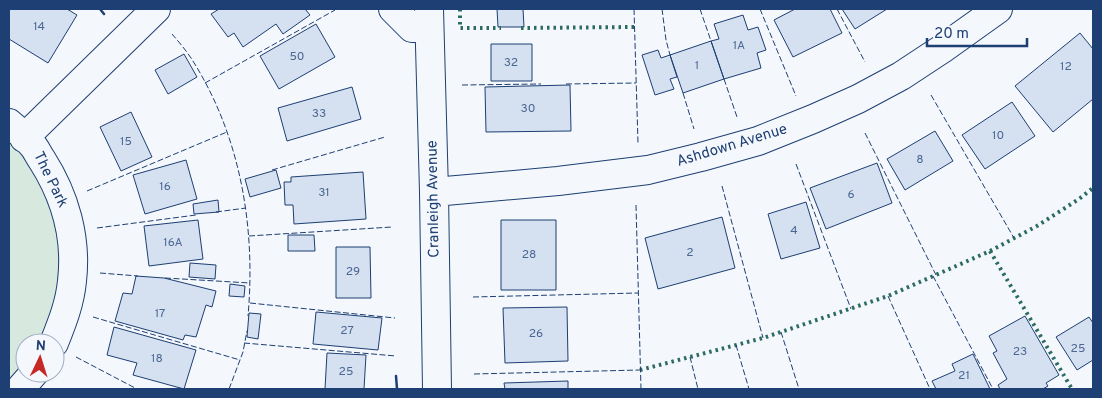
<svg xmlns="http://www.w3.org/2000/svg" width="1102" height="398" viewBox="0 0 1102 398" font-family="Overpass,sans-serif">
<rect width="100%" height="100%" fill="#f4f7fb"/>
<!-- green -->
<path fill="#d7e8df" stroke="#687fa3" d="M9,140C63,194 75,276 38,343H25V363L9,383Z"/>
<!-- building -->
<path fill="#d5e0f0" stroke="#1d3f73" d="M9,9H67L77,15L48,63L9,39Z
M219,9H305L310,15L283,34L276,24L243,47L234,33L228,37L211,14Z
M497,9H523L524,27H498Z
M795,9H830L842,33L793,57L774,20Z
M842,9H887L855,29Z
M743,15L748,30L758,27L766,50L757,53L761,68L724,79L711,41L719,39L714,24Z
M316,24L335,57L279,89L260,56Z
M1080,33L1093,49V99L1053,132L1015,86Z
M711,41L724,79L683,93L670,55Z
M491,44H532V81H491Z
M658,50L661,58L670,55L677,77L670,79L674,89L655,95L642,55Z
M184,54L197,77L168,94L155,70Z
M570,85L571,131L486,132L485,87Z
M352,87L361,119L287,141L278,108Z
M1012,102L1035,136L985,169L962,135Z
M131,112L152,157L121,171L100,127Z
M935,131L953,161L905,190L887,159Z
M186,160L197,199L145,214L133,175Z
M877,163L892,203L826,229L810,188Z
M276,170L281,188L250,197L245,179Z
M363,172L366,219L294,224L293,205H285L284,182H291V177Z
M218,200L219,212L194,214L193,204Z
M806,202L820,248L781,259L768,214Z
M722,217L735,268L658,289L645,238Z
M198,220L203,259L149,266L144,226Z
M501,220H556V290H501Z
M288,235H314L315,251H288Z
M336,247H370L371,298H336Z
M190,263L216,265L215,279L189,277Z
M136,276L164,278L216,291L212,307L206,305L196,337L185,335L183,340L115,321L123,293L132,294Z
M230,284L245,286L244,297L229,296Z
M567,307L568,361L505,363L503,308Z
M316,312L382,318L378,350L313,344Z
M249,313L261,314L258,339L247,337Z
M1025,316L1059,375L1046,383L1048,386L1043,389H1000L998,385L1007,379L993,353L997,351L989,336Z
M1089,317L1093,323V360L1077,370L1056,337Z
M114,327L196,350L184,389L133,375L137,363L107,355Z
M327,353L366,355L364,389H325Z
M973,354L990,389H936L932,381L955,371L952,364Z
M568,381V389H505L504,383Z"/>
<g fill="none" stroke-linecap="round" stroke-linejoin="round">
<!-- minor casing -->
<g stroke="#1d3f73" stroke-width="30">
<path id="minor" d="M393,9L412,28H429
M429,9L434,192L437,389
M9,123C17,130 27,138 34,147C37,151 39,156 42,160C65,196 77,238 72,281C70,303 62,323 54,343
M24,138L156,9
M434,192L558,181L648,170L701,157L758,141L813,119L858,99L901,76L942,49L998,9
M20,389L34,373"/>
</g>
<!-- minor -->
<use href="#minor" stroke="#f4f7fb" stroke-width="28"/>
<!-- hedge -->
<path stroke="#2c6c60" stroke-width="4" stroke-dasharray="2.5 4" stroke-linecap="butt" d="M460,9V28H501
M521,28L635,27
M990,251L1072,389
M640,370L763,338L888,296L990,251L1037,226L1079,199L1093,188"/>
<!-- fence -->
<path stroke="#1d3f73" stroke-width="1" stroke-dasharray="6 2.5" stroke-linecap="butt" d="M634,9L638,143
M662,9L666,40L670,55
M700,9L711,41
M760,9L796,96
M837,9L865,62
M172,34C178,41 185,49 191,58C240,134 256,226 248,316
M724,79L737,117
M205,83L335,10
M566,84L636,83
M462,85L541,84
M683,93L694,129
M931,95L1014,238
M865,133L936,275
M796,164L851,309
M272,170L385,137
M722,186L763,338
M87,191L227,132
M636,205L641,389
M216,212L246,208
M97,228L196,215
M249,236L392,227
M100,273L138,276
M933,276L993,389
M165,278L250,283
M888,296L930,389
M473,297L638,293
M250,303L395,318
M93,317L240,360
M781,332L799,389
M244,343L396,356
M736,345L749,389
M76,357L137,389
M690,357L698,389
M474,374L640,370
M229,389L243,352L247,331"/>
<!-- wall -->
<path stroke="#1d3f73" stroke-width="2.5" d="M100,9L104,14
M396,376L397,389"/>
</g>
<g text-anchor="middle" dominant-baseline="central" stroke-width="4" stroke-linejoin="round" paint-order="stroke">
<!-- number labels -->
<g font-size="12" fill="#4b6792">
<text x="39" y="27">14</text>
<text x="739" y="46">1A</text>
<text x="297" y="57">50</text>
<text x="511" y="63">32</text>
<text x="697" y="66">1</text>
<text x="1066" y="67">12</text>
<text x="528" y="109">30</text>
<text x="319" y="114">33</text>
<text x="998" y="136">10</text>
<text x="126" y="142">15</text>
<text x="920" y="160">8</text>
<text x="165" y="187">16</text>
<text x="324" y="193">31</text>
<text x="851" y="195">6</text>
<text x="794" y="231">4</text>
<text x="173" y="243">16A</text>
<text x="690" y="253">2</text>
<text x="529" y="255">28</text>
<text x="353" y="272">29</text>
<text x="160" y="314">17</text>
<text x="347" y="331">27</text>
<text x="536" y="334">26</text>
<text x="1078" y="349">25</text>
<text x="1020" y="352">23</text>
<text x="157" y="359">18</text>
<text x="346" y="372">25</text>
<text x="964" y="376">21</text>
</g>
<!-- street labels -->
<g font-size="15" fill="#1d3f73" stroke="#f4f7fb">
<text transform="translate(732 146) rotate(-17)">Ashdown Avenue</text>
<text transform="translate(50 180) rotate(64)">The Park</text>
<text transform="translate(434 199) rotate(-91)">Cranleigh Avenue</text>
</g>
</g>
<!-- border -->
<rect width="1102" height="398" fill="none" stroke="#1d3f73" stroke-width="20"/>
<!-- north arrow -->
<g transform="translate(40 358) rotate(4)"><circle r="24" fill="#f4f7fb" stroke="#9eadc5"/>
<path d="M0-4L9 19L0 12L-9 19Z" fill="#c62828"/>
<text y="-8" font-size="14" font-weight="bold" text-anchor="middle" fill="#1d3f73">N</text>
</g>
<!-- scale -->
<path d="M927 38v8h100v-8" fill="none" stroke="#1d3f73" stroke-width="2.5"/>
<text x="934" y="38" font-size="15" fill="#1d3f73" stroke="#f4f7fb" stroke-width="4" paint-order="stroke">20 m</text>
</svg>
